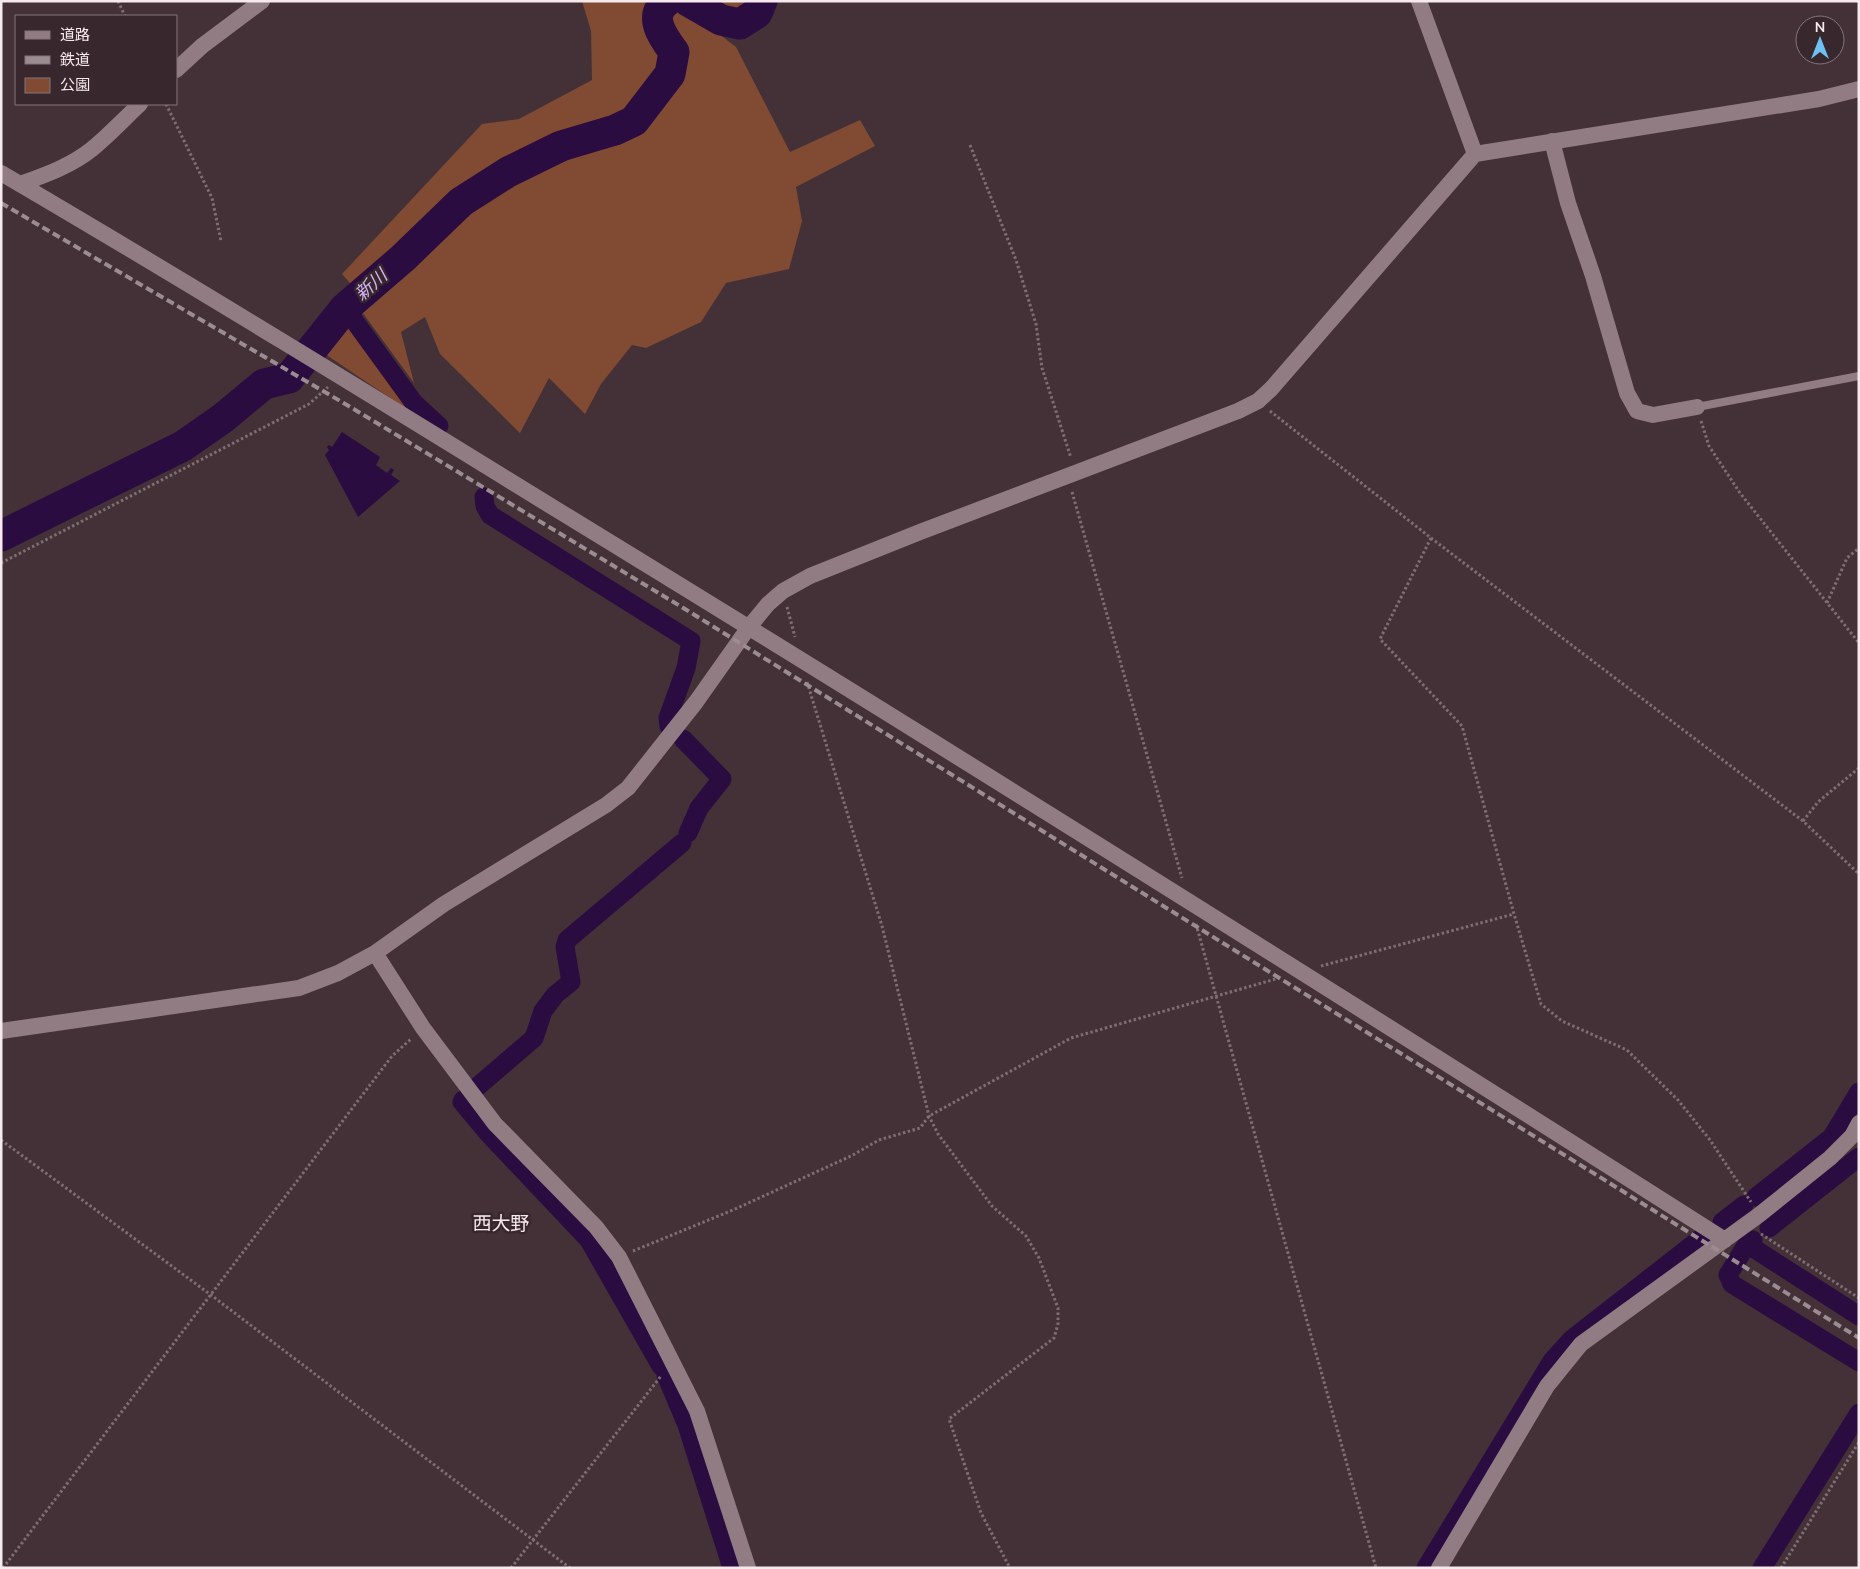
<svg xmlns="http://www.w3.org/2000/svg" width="1860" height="1569" viewBox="0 0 1860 1569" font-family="'Nunito Sans','Noto Sans JP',sans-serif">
<rect width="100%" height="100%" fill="#433137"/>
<!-- green -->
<path fill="#804a33" d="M582,1H661L656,4C652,26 657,38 668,58L660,78L629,114L494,170L442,210L356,290L342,274L482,124L519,119L592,80L591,31Z
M702,1H753L738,14Z
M675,9L691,13L736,47L790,152L860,120L875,146L796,187L802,221L789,269L726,283L701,322L646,348L632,345L601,384L585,414L549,378L520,433L440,354L425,317L401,332L414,383L362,312L412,263L480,206L526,177L643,129L678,81L684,63L680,36L669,24Z
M346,323L411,412L322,352Z"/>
<!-- water -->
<path fill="#2b0c40" d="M342,432L380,457L376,465L387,473L391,468L394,470L391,475L400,481L358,517L325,455L329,450L327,447L329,445L332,447Z"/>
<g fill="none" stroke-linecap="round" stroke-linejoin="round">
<!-- canal -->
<path stroke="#2b0c40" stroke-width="19" d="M345,308L414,403L439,426
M484,497L485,506L490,515L691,641L686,668L668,718L669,726
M683,739L722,779L699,808L688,833
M477,1087L534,1038L543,1011L555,995L571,982L565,947L567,940L682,843
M463,1100L462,1102L487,1132L589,1240L661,1366
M1756,1197L1832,1137L1859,1092
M1722,1222L1744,1205
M1769,1228L1859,1157
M1753,1240L1747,1244L1728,1275L1732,1284L1859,1362
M1747,1244L1859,1316
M666,1375L687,1425L732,1568
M1426,1568L1552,1361L1572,1339L1705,1235
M1762,1568L1859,1413"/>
<!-- river -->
<path stroke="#2b0c40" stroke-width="31" d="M688,1L721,20L740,24L757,13L762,1
M1,536L183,446L223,418L264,384L289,378L345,308L403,258L461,202L508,172L561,146L615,130L634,121L670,74L674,52C663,37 647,16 667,1"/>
<!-- path -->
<path stroke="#7e6e74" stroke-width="3" stroke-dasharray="2.5 2.5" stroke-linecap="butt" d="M118,1L125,16
M166,104L212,198L221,241
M970,145L1016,260L1036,324L1042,368L1071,458
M1270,411L1431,538L1803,821L1859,874
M1701,421L1709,446L1740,493L1859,643
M1072,492L1182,878
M1431,538L1380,639L1462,726L1514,914L1541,1004L1562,1021L1627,1050L1678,1100L1710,1140L1751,1202
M1,563L309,404L328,387
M1827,603L1847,558L1859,548
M787,607L795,637
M807,682L882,926L929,1116L938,1134L992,1206L1026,1236L1039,1258L1058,1308V1324L1054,1338L949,1419L981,1513L1010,1568
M1803,821L1818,802L1859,768
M1196,924L1376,1568
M1321,966L1514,914
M1,1140L211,1295L570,1568
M1761,1234L1859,1298
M633,1251L733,1210L851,1156L879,1140L920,1128L929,1116L1071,1038L1279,978
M3,1568L392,1056L411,1039
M511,1568L661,1376
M1781,1568L1859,1442"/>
<!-- lane -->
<path stroke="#917c83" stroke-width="8" d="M1697,407L1859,376"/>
<!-- street -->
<path stroke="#917c83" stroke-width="16" d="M1419,1L1475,154
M176,70L202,46L262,1
M1552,141L1568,203L1593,276L1627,393L1637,411L1653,415L1697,407
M1,173C189,283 374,397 559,511C950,750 1338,994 1725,1240
M20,184C45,175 71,166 92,149C109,135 124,119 140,104
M375,953L423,1028L495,1124L596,1227L619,1257L697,1411L748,1568
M1,1031L299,988L338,973L375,953L444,904L606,805L628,788L696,702L749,627L768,604L783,591L810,576L920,532L1238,411L1258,401L1271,389L1475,154L1819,99L1859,89
M1439,1568L1547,1386L1581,1344L1759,1215L1830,1158L1852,1136L1859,1123"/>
<!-- rail -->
<path stroke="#9b8c91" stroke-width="4" stroke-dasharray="8 4" stroke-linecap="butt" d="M1,203L347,405L685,609L1859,1338"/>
</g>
<g text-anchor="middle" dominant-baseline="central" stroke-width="5" stroke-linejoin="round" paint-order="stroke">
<!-- water labels -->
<g font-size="18" font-style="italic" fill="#d6b4f8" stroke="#38272d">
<text transform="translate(371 285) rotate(-42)">新川</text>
</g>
<!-- quarter labels -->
<g font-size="19" fill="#f6eaee" stroke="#38272d">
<text x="501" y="1224">西大野</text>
</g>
</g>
<!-- border -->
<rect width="1860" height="1569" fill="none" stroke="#f6eaee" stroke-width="5"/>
<!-- legend -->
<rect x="15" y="15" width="162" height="90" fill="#38272d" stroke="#84757a"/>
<rect x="25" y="31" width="25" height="8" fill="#917c83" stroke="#84757a"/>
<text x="60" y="40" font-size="15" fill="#f6eaee">道路</text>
<rect x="25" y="56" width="25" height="8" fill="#9b8c91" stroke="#84757a"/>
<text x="60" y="65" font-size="15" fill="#f6eaee">鉄道</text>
<rect x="25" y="78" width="25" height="15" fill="#804a33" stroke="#84757a"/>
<text x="60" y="90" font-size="15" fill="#f6eaee">公園</text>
<!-- north arrow -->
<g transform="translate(1820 40)"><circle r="24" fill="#38272d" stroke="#84757a"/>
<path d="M0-4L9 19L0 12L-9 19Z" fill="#6dc2f3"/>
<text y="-8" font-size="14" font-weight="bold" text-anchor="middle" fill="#f6eaee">N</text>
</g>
</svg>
